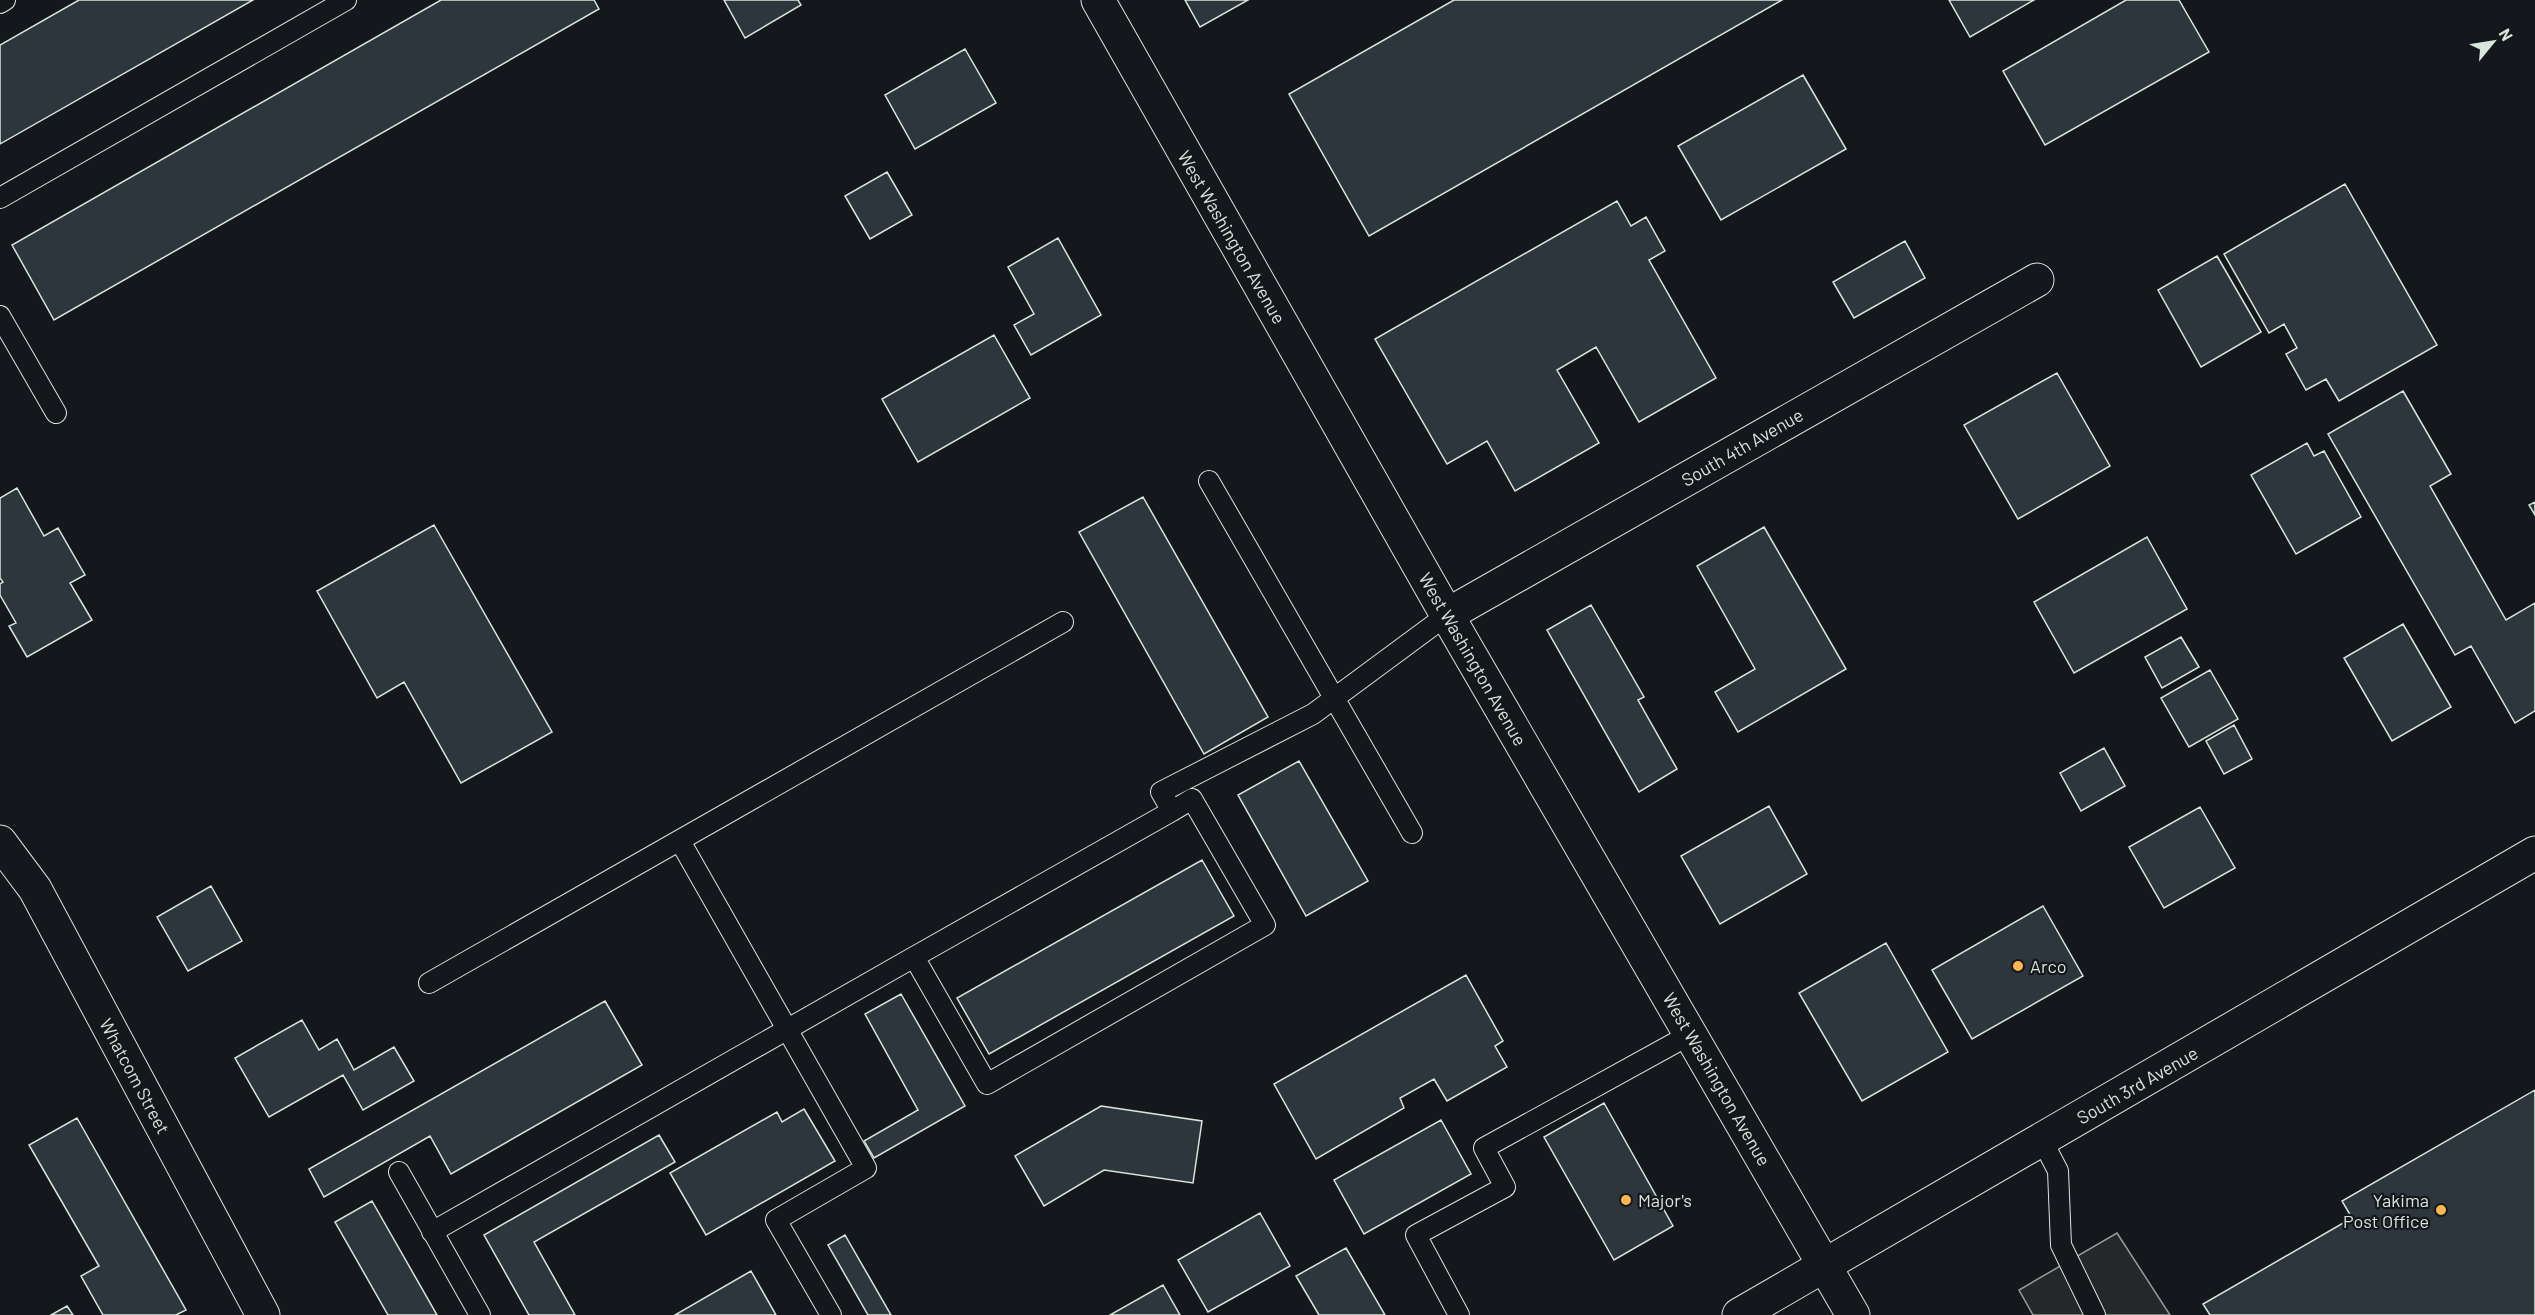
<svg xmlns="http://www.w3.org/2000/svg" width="2535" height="1315" viewBox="0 0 2535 1315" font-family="Barlow,sans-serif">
<rect width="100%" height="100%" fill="#14181c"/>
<!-- parking -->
<path fill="#24282b" stroke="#939e99" stroke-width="1.5" d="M2117,1233L2170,1315H2033L2019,1290Z"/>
<!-- building -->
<path fill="#2c363c" stroke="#d8e6dc" stroke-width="1.5" d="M79,0H253L0,144V45Z
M441,0H594L599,9L54,320L12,245Z
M724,0H798L801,5L745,38Z
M1185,0H1248L1200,27Z
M1454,0H1782L1369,236L1289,94Z
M1949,0H2034L1970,37Z
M2126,0H2179L2209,52L2045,145L2003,71Z
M965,49L996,103L915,149L885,95Z
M1803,75L1846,149L1721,220L1678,146Z
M887,172L912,215L870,239L845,196Z
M2345,184L2437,345L2339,401L2326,379L2306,390L2286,354L2297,348L2284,324L2269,333L2224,254Z
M1617,201L1631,226L1646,217L1665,251L1649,260L1716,378L1639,422L1596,347L1557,370L1599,443L1515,491L1487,441L1447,464L1375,339Z
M1058,238L1101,315L1031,355L1014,325L1034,314L1008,267Z
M1905,241L1925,278L1854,318L1833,282Z
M2217,256L2261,332L2201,367L2158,290Z
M994,335L1030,398L918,462L882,399Z
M2057,373L2110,466L2018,519L1964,425Z
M2403,391L2451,474L2430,486L2506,620L2535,603V711L2515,723L2471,646L2455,655L2328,434Z
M2307,443L2314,456L2324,451L2361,517L2296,554L2251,475Z
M17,488L44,536L58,528L85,575L70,583L92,620L27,657L9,626L16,623L0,595V584L3,582L0,578V498Z
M1143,497L1268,717L1204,754L1079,532Z
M2535,502V515L2529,505Z
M434,525L552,732L461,783L404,682L377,698L317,591Z
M1764,527L1846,669L1738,732L1715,692L1755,669L1697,566Z
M2147,537L2187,609L2074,673L2034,602Z
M1591,605L1644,697L1638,700L1677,769L1639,792L1547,630Z
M2403,624L2451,707L2392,741L2344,658Z
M2181,637L2199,667L2162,688L2145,657Z
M2210,670L2238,719L2189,747L2161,698Z
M2234,725L2252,759L2224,774L2206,741Z
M2104,748L2125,786L2081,811L2060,773Z
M1299,761L1368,881L1306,916L1238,795Z
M1769,806L1807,874L1720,924L1681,856Z
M2200,807L2235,868L2164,908L2129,847Z
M1202,860L1234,916L989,1054L957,998Z
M211,886L242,941L188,971L157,917Z
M2043,906L2083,976L1972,1039L1932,970Z
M1886,943L1948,1052L1862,1101L1799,993Z
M1466,975L1503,1041L1495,1046L1507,1067L1447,1101L1434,1079L1400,1098L1404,1108L1316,1159L1274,1084Z
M901,994L965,1106L874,1158L864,1141L918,1110L865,1014Z
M605,1001L642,1065L451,1174L430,1136L324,1197L309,1169Z
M302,1020L319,1050L337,1039L354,1070L394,1047L414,1081L363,1110L343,1075L269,1117L235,1058Z
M2535,1090V1315H2210L2203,1304L2352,1218L2342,1201Z
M1604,1103L1673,1226L1614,1260L1544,1137Z
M1101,1106L1202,1121L1193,1183L1104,1170L1044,1206L1015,1156Z
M804,1109L835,1161L706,1235L670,1173L777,1112L782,1122Z
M77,1118L186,1310L176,1315H103L81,1276L99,1266L29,1145Z
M1441,1120L1471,1174L1364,1234L1334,1180Z
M659,1135L675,1162L534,1242L575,1315H529L484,1235Z
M372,1201L437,1315H388L335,1222Z
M1260,1213L1290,1266L1208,1312L1178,1260Z
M845,1235L891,1315H868L828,1245Z
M1346,1248L1385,1315H1319L1296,1276Z
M751,1271L776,1315H675Z
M1163,1285L1180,1315H1110Z
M67,1306L73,1315H51Z"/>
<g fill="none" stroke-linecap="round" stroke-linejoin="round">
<!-- lane casing -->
<g stroke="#d8e6dc" stroke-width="22">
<path id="lane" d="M0,3L5,0
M0,198L346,0
M0,316L56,413
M1209,481L1412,833
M1172,811L1192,799L1265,925L987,1084L914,957L1172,811L1161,792L1313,714L1447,615
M680,841L866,1168L776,1220L831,1315
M429,983L1063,622
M2042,1140L2058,1171L2061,1245L2095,1315
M399,1172L480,1315
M432,1232L914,957
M1459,1315L1416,1235L1505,1187L1484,1148L1691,1034"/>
</g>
<!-- street casing -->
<g stroke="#d8e6dc" stroke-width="35">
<path id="street" d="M1447,615L2037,280
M0,842L35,889L263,1315"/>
</g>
<!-- secondary casing -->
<g stroke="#d8e6dc" stroke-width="35">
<path id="secondary" d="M1098,0L1447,615L1853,1315
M1739,1315L2535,853"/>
</g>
<!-- lane -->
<use href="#lane" stroke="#14181c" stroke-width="20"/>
<!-- street -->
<use href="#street" stroke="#14181c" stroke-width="33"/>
<!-- secondary -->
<use href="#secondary" stroke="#14181c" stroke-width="33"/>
</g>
<!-- markers -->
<g fill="#ffb74d" stroke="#14181c" stroke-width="2">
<circle cx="2018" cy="966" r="6"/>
<circle cx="1626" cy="1200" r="6"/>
<circle cx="2441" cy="1210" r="6"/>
</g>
<g text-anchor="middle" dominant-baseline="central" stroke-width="4.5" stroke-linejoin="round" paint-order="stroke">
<!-- street labels -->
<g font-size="18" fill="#d8e6dc" stroke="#14181c">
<text transform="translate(1232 237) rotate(60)">West Washington Avenue</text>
<text transform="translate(1742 447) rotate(-30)">South 4th Avenue</text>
<text transform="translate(1473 659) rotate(60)">West Washington Avenue</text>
<text transform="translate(135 1076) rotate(62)">Whatcom Street</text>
<text transform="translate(1717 1079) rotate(60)">West Washington Avenue</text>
<text transform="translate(2137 1085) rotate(-30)">South 3rd Avenue</text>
</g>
<!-- poi labels -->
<g font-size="18" fill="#d8e6dc" stroke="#14181c" text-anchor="start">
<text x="2030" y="966">Arco</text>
<text x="1638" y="1200">Major's</text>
<text x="2429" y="1200" text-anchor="end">Yakima<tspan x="2429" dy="21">Post Office</tspan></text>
</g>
</g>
<!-- north arrow -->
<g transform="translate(2493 42) rotate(60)" stroke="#14181c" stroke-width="4.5" paint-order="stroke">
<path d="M0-4.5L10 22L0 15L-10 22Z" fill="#d8e6dc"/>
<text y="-9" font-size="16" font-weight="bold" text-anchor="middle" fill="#d8e6dc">N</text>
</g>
</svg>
